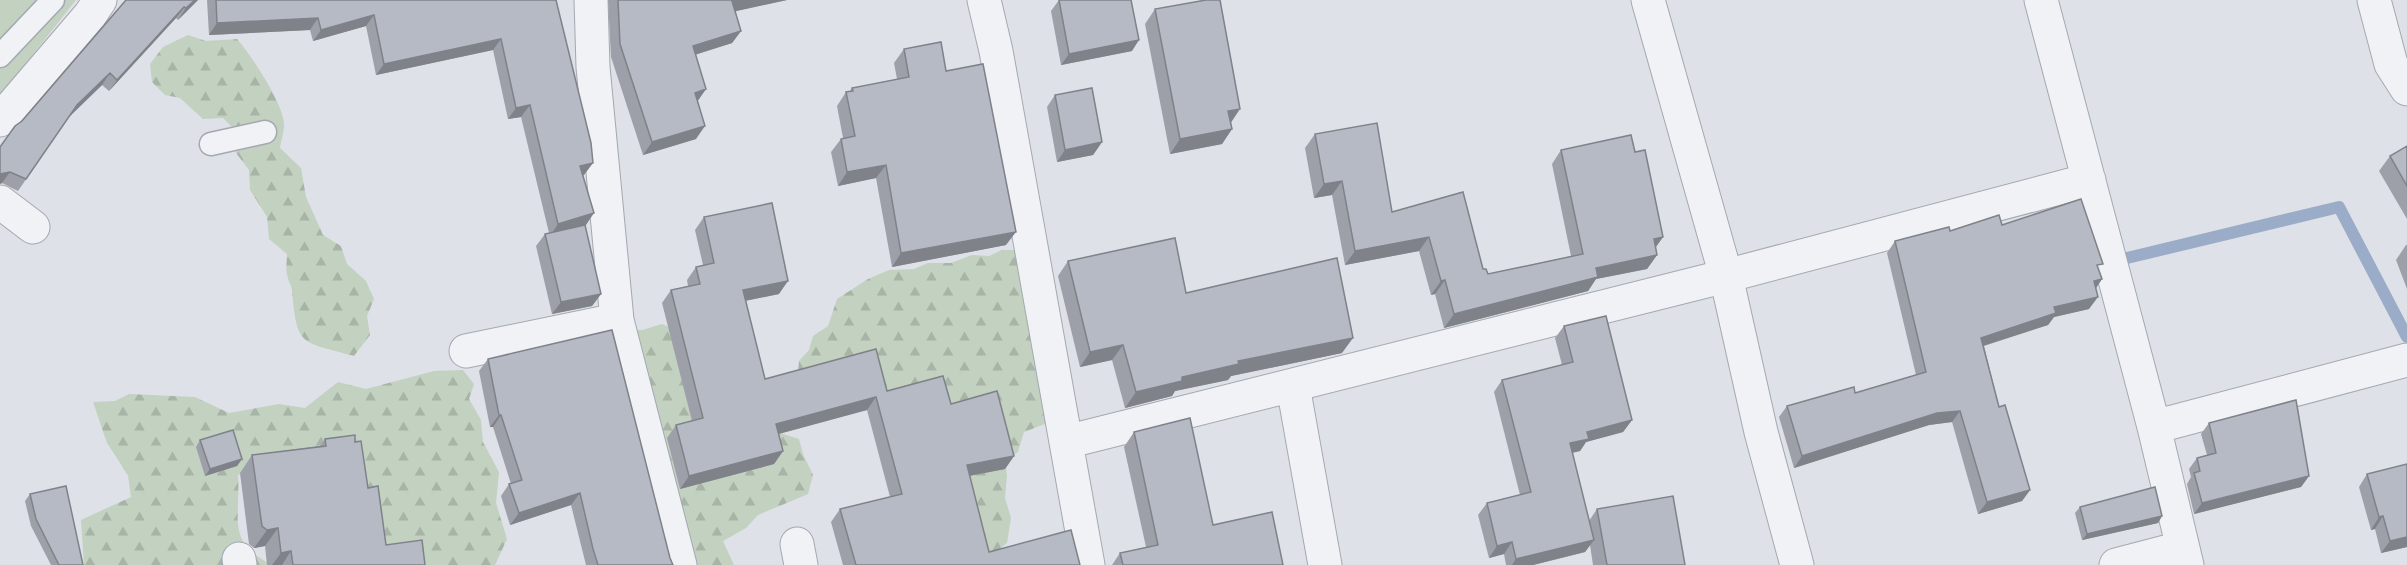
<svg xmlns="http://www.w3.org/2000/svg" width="2407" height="565" viewBox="0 0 2407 565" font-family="Ubuntu,sans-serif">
<defs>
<pattern id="forest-firs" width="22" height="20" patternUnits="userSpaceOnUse" patternTransform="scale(1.5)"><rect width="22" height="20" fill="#c2d1c0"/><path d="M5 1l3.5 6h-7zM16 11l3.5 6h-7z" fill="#a7b4a6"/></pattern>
</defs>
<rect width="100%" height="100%" fill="#dee1e7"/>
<!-- forest -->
<path fill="url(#forest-firs)" d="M188,35L206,41L237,39C251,55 284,104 284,125C284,132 281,141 280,148L301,168L306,197L323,235L341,246L347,264L366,281L374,299L367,316L370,335L354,356C301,341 297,348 292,291C292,286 289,283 288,278C285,271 287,262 287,254L269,239L267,217L250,190L249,170L236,153L235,130L223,118L203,119L180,98L165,95L152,82L150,64L163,47Z
M1002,250H1022L1055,420L1024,432L1018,452L1005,461L1007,476L1005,498L1011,518L1007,543L995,552L978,554L945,441L798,372L799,361L809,350L813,336L828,326L837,299L868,279L889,270L914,269L928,263H951L972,255L989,256Z
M662,324L680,332L777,432L799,439L803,454L813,475L808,494L758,515L746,528L723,541L734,565H686L624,330H642Z
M463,370L474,384L469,399L481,420L483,442L499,472L496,503L507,539L495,565H399L258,467L238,475C241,518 225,542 272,565H84L81,520L131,497L128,475L107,443L93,402L115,401L129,394L195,397L229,413L279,404L305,408L338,382L366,389L434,371Z"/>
<!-- garden -->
<path fill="#c2d1c0" d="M0,0H76L0,96Z"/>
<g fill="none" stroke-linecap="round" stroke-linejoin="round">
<!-- stream -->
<path stroke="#9aacc7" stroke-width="12" d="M2127,258L2339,207L2407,337"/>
<!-- service casing -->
<g stroke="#a4a8b1" stroke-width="25">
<path id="service" d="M0,56L53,0
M211,144L265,132"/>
</g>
<!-- minor casing -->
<g stroke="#a4a8b1" stroke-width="35">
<path id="minor" d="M591,0L593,67L617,320L680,565
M984,0L996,51L1088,565
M1648,0L1726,276L1761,432L1797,565
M2041,0L2154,427L2187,565
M2374,0L2391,64L2407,89
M0,120L90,15L100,0
M0,202L33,227
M466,351L617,320
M1293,386L1325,565
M2154,427L2407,360
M1066,442L1726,276L2089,180
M797,544L801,565
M239,559L240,565
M2116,565L2181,548"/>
</g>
<!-- service -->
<use href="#service" stroke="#f1f2f6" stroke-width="22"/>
<!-- minor -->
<use href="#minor" stroke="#f1f2f6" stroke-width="33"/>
</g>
<!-- wall -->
<path fill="#9da0a9" d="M198,0L178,20L176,18L109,91L102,85L69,117L18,191L2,183L0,184V147L116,11Z
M207,0H556L584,175H583L586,225H584L601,294L592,306L552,314L536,246L545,234L549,233L521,117L508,119L493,50L376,75L366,26L313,41L310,30L209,35Z
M608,0H787L735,11L741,31L732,43L695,55L706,89L698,100L696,139L643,155L611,57Z
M1059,0L1132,51L1061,65L1051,11Z
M1155,9L1231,123L1232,129L1222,144L1170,154L1145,24Z
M904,49L946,71L1006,245L892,267L876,178L838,186L831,152L841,139L843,138L837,106L846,92H849L852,88L897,79L894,63Z
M1055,95L1102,142L1093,155L1057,162L1047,107Z
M1315,134L1392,212L1483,269L1488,274L1571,256L1552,164L1561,150L1635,152L1663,237L1655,248L1657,255L1647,269L1596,279L1588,291L1444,328L1435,294L1431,295L1419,251L1345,265L1332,195L1314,198L1305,148Z
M2407,146V219L2379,171L2390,156Z
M704,217L779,294L745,301L765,379L887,391L951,404L1014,456L1005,469L969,476L989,552L1080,565H843L831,522L840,509L890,497L867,410L779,434L783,451L774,464L680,489L667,438L676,425L692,421L662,303L671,290L688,286L687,280L696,267L703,265L695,230Z
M2002,225L2098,270L2102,279L2096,288L2089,309L2054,317L2048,325L1984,346L1999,407L2030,490L2022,501L1978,514L1952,422L1929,425L1794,468L1779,417L1787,406L1855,393L1916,375L1887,253L1895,241L1950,231Z
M2406,245H2407V289L2396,260Z
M1068,261L1186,293L1342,353L1231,376L1228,380L1175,391L1172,396L1125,408L1112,360L1080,367L1058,276Z
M1564,326L1632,420L1623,432L1586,442L1580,451L1572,453L1589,521L1597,509L1685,565H1593L1590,545L1585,552L1533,565H1506L1504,554L1489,558L1478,515L1487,503L1520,495L1494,392L1502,380L1562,365L1555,338Z
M488,359L670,558L673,565H586L571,505L510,525L501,496L509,484H511L493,427H490L479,371Z
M2209,423L2309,476L2301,487L2194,514L2187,484L2191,477L2189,469L2197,458L2207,455L2201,434Z
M1134,432L1213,525L1283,565H1112L1120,553L1146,547L1124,447Z
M325,439L355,442L368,488L386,545L425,565H267L265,546L254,548L249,544L240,473L252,455L320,446Z
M200,440L242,459L237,466L205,476L196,447Z
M2367,474L2407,547L2381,553L2375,529L2371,530L2359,487Z
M30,494L83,565H51L31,526L25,501Z
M2080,507L2162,516L2158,523L2082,540L2075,513Z"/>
<!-- shaded-wall -->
<path fill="#7f8289" d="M195,0H198L178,20L186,8Z
M736,0H787L723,14L732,1Z
M184,7L176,18L109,91L117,80Z
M374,15L366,26L313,41L321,30Z
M318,18L310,30L209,35L217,23Z
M741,31L732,43L684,58L693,46Z
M501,39L493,50L376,75L384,64Z
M1139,40L1132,51L1061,65L1069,54Z
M110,73L102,85L69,117L77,105Z
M706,89L697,102L695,93Z
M530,105L521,117L508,119L516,108Z
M1240,109L1230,124L1228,111Z
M705,126L696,139L643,155L652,142Z
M1232,129L1222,144L1170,154L1180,139Z
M1102,142L1093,155L1057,162L1065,150Z
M593,163L584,175L572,178L580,166Z
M886,165L876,178L838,186L847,172Z
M10,172L2,183L0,184V174Z
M1342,181L1332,195L1314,198L1324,184Z
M594,213L586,225L550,236L558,224Z
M1016,232L1006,245L892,267L901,253Z
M1429,237L1419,251L1345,265L1355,251Z
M1663,237L1653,251L1654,239Z
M1657,255L1647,269L1596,279L1588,291L1444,328L1454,314L1596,268Z
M2102,279L2094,291V281Z
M1445,280L1435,294L1431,295L1441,281Z
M788,281L779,294L734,303L743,290Z
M601,294L592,306L552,314L561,302Z
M2098,297L2089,309L2054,317L2048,325L1973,349L1981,338L2054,307Z
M1353,338L1342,353L1231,376L1228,380L1175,391L1172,396L1125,408L1136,392L1182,377L1238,361Z
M1123,345L1112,360L1080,367L1090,352Z
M876,397L867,410L767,437L776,424Z
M1960,411L1952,422L1929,425L1794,468L1802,456L1937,413Z
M499,415H501L493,427H490Z
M1632,420L1623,432L1586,442L1580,451L1561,455L1570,443L1587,432Z
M783,451L774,464L680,489L689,476Z
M1014,456L1005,469L958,478L967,465Z
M242,459L237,466L205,476L210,469Z
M2309,476L2301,487L2194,514L2202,503Z
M2030,490L2022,501L1978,514L1987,502Z
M580,493L571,505L510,525L519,513Z
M2162,516L2158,523L2082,540L2087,534Z
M2383,516L2375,529L2371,530L2379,517Z
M278,528L265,546L254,548L267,530Z
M2407,537V547L2381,553L2390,541Z
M1594,540L1585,552L1533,565H1512L1516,559Z
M1512,542L1504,554L1489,558L1497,546Z
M291,551L282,565H272L281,553Z"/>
<!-- building -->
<path fill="#b6bac4" stroke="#7f8289" stroke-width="1.5" d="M126,0H195L186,8L184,7L117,80L110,73L77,105L26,179L10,172L0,174V147L15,126L22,121Z
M216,0H556L591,143L593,163L580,166L594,213L558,224L530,105L516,108L501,39L384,64L374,15L321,30L318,18L217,23Z
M618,0H736L732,1L741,31L693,46L706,89L695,93L705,126L652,142L620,44Z
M1059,0H1131L1139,40L1069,54Z
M1206,0H1220L1240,109L1228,111L1232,129L1180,139L1155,9Z
M941,42L946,71L983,64L1016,232L901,253L886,165L847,172L841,139L855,136L846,92L853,91L852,88L909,77L904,49Z
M1092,88L1102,142L1065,150L1055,95Z
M1377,123L1392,212L1463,192L1483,269H1486L1488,274L1583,254L1561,150L1631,135L1635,152L1645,150L1663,237L1654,239L1657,255L1596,268L1598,277L1454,314L1445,280L1441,281L1429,237L1355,251L1342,181L1324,184L1315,134Z
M2407,146V186L2390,156Z
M2081,199L2103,264L2097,265L2102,279L2094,281L2098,297L2054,307L2056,313L1981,338L1999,407L2005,405L2030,490L1987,502L1960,411L1937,413L1802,456L1787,406L1854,387L1855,393L1926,372L1895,241L1949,227L1950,231L1999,215L2002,225Z
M772,203L788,281L743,290L765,379L876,349L887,391L943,376L951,404L997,391L1014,456L967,465L989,552L1071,530L1080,565H856L840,509L902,494L876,397L776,424L783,451L689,476L676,425L703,418L671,290L700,284L696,267L714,263L704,217Z
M585,225L601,294L561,302L545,234Z
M1175,238L1186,293L1337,258L1353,338L1238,361L1239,364L1182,377V381L1136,392L1123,345L1090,352L1068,261Z
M1606,316L1632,420L1587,432L1589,439L1570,443L1594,540L1516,559L1512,542L1497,546L1487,503L1531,492L1502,380L1573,362L1564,326Z
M612,330L670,558L673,565H598L593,549L580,493L519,513L509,484L522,480L501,415H499L488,359Z
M2296,400L2309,476L2202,503L2194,473L2200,471L2197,458L2216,453L2209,423Z
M1190,418L1213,525L1272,512L1283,565H1123L1120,553L1158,545L1134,432Z
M233,430L242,459L210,469L200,440Z
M355,435V442L361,441L368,488L378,486L386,545L422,540L425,565H293L291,551L281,553L278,528L267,530L262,526L252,455L326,446L325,439Z
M2407,464V537L2390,541L2383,516L2379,517L2367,474Z
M66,486L83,565H59L36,519L30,494Z
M2155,487L2162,516L2087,534L2080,507Z
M1673,496L1685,565H1607L1597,509Z"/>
</svg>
